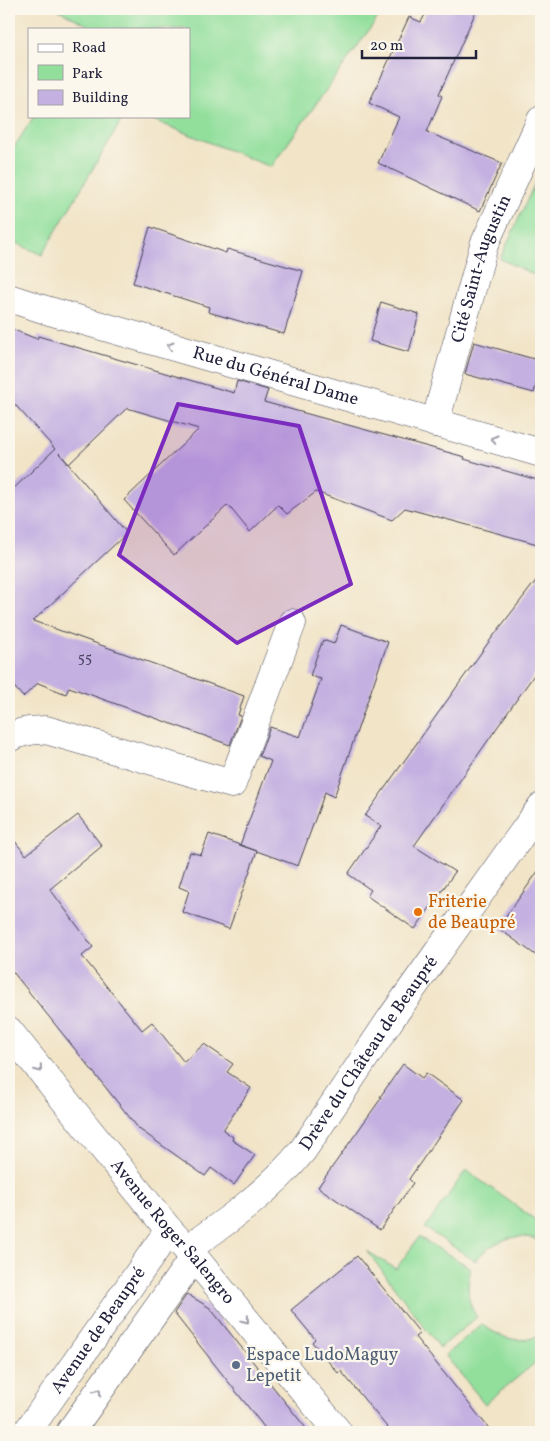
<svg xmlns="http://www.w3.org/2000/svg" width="550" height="1441" viewBox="0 0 550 1441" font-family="Vollkorn,serif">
<rect width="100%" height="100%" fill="#fbf7ec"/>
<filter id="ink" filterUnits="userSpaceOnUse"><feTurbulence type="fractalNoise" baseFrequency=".02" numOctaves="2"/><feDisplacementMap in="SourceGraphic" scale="10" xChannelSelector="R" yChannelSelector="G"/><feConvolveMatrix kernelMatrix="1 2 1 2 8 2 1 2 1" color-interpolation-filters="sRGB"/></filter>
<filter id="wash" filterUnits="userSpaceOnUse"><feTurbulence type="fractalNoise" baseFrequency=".0096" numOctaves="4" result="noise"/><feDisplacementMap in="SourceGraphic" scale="20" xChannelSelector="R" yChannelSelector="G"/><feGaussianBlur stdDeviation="1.12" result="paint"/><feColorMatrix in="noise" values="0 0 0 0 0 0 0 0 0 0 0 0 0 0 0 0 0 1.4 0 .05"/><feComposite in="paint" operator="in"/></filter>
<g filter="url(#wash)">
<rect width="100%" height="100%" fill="#f1e4c7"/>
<!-- green -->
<path fill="#92df9c" stroke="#5a806c" d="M57,9H384L271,167L143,116H189V29H90L91,27Z
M34,116H124L42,255L9,240V155Z
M541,170V278L500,259Z
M466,1170L541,1224V1242C519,1229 490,1242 475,1261L425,1228Z
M419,1237L471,1268C467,1285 466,1302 477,1317L440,1348L367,1251L396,1269Z
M482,1324C500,1338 519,1345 541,1335V1358L485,1404L445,1355Z"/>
<g id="blocks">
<!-- building -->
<path fill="#c4b0e1" d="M428,9H477L439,94L442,96L427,132L502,163L480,211L378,163L399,117L369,103L409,17L421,22Z
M150,227L226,253L227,249L303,271L284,334L208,312L209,307L133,283Z
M381,302L419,314L409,352L370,341Z
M9,328L37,339L38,336L234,393L237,381L268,390L264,402L465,457L464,459L541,481V545L405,508L392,520L316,492L287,514L278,505L250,532L228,505L174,555L124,500L199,429L127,408L69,464L59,453L127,533L33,621L244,696L238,715L241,716L230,745L69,687L66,694L38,683L23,697L9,681V493L55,449L9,398Z
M474,342L541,361V366L534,393L465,374Z
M541,574V665L414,846L455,872L415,929L367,896L371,890L348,874L381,826L365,816L488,643Z
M341,625L388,642L334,797L325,792L298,866L240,845L271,761L259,756L270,727L300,737L321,679L310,676L316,658L323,640L334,644Z
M78,815L102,846L50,889L93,947L82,956L142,1030L152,1022L184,1062L204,1044L233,1064L227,1072L251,1088L223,1130L233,1137L232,1140L255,1155L234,1185L211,1168L205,1176L139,1129L9,967V834L26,855Z
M209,834L257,851L229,929L182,912L189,891L179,887L190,852L201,855Z
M541,867V959L498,928Z
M403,1064L422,1078L426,1073L464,1100L409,1179L413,1183L380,1230L318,1187L382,1097H380Z
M357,1256L420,1333L415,1337L492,1432H391L341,1371L338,1373L312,1342L315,1339L291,1310Z
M187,1294L210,1308L309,1432H268L174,1313Z"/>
</g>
</g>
<g filter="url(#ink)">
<use href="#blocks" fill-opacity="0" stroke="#413f50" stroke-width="1"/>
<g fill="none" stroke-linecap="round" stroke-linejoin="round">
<!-- minor casing -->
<g stroke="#413f50" stroke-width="29">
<g id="minor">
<path id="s1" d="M9,298L46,310L541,453"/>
<path id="s2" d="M435,423L484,245L541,120"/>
<path d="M9,738C21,731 32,730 46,730L232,784L292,623"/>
<path id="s3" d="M9,1031L169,1230L194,1257L338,1432"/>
<path id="s4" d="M187,1249C229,1220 271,1190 303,1150L392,1017L541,807"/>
<path id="s5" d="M27,1432L169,1230"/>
<path d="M70,1432L194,1257"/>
</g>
</g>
<!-- minor -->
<use href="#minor" stroke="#fff" stroke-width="28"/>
</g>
<!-- one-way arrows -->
<defs><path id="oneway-chevron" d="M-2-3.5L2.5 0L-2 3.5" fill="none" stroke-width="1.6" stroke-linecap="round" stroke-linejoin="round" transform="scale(1.25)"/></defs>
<g stroke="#9c9ca7">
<use href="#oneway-chevron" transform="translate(170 346) rotate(-164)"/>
<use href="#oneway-chevron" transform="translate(494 439) rotate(-164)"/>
<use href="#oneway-chevron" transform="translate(39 1069) rotate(51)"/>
<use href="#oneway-chevron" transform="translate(246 1320) rotate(51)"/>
<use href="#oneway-chevron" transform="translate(98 1392) rotate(-55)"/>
</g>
</g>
<!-- marked area -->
<path fill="#7b2cbf" fill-opacity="0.2" stroke="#7b2cbf" stroke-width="4" stroke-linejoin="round" d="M178,404L299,426L351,584L237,643L119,555Z"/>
<!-- markers -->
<circle fill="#e8710a" stroke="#fbf7ec" stroke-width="2" cx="418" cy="912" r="5"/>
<circle fill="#5c6f8a" stroke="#fbf7ec" stroke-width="2" cx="236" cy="1365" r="5"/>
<g text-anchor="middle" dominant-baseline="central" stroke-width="4.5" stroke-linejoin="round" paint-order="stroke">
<!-- number labels -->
<g font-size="15" fill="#4a4664">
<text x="85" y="658">55</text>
</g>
<!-- street labels -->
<g font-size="18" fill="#22223b" stroke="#fbf7ec">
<text stroke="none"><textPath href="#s2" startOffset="161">Cité Saint-Augustin</textPath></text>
<text stroke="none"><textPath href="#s1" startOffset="278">Rue du Général Dame</textPath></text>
<text stroke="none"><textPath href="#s4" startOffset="270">Drève du Château de Beaupré</textPath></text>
<text stroke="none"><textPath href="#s3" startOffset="259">Avenue Roger Salengro</textPath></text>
<text stroke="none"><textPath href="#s5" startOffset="124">Avenue de Beaupré</textPath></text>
</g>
<!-- food labels -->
<g font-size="18" fill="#c56008" stroke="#fbf7ec" text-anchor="start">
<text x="428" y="902">Friterie<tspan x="428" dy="21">de Beaupré</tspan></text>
</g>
<!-- service labels -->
<g font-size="18" fill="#4e5e75" stroke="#fbf7ec" text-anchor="start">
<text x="246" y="1355">Espace LudoMaguy<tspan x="246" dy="21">Lepetit</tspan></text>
</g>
</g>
<!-- margin -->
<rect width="550" height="1441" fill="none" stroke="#fbf7ec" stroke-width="30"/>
<!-- legend -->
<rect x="28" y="28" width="162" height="90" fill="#fbf7ec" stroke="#a4a2a5"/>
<rect x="38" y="44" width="25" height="8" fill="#ffffff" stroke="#a4a2a5"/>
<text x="72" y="52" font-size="15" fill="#22223b">Road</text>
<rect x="38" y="65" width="25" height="15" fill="#92df9c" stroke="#a4a2a5"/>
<text x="72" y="78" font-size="15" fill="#22223b">Park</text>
<rect x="38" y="90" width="25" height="15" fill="#c4b0e1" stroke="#a4a2a5"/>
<text x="72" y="102" font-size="15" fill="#22223b">Building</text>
<!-- scale -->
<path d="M362 50v8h114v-8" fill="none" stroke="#22223b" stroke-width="2.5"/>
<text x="370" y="50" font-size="15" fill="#22223b" stroke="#fbf7ec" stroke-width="4" paint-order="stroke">20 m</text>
</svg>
